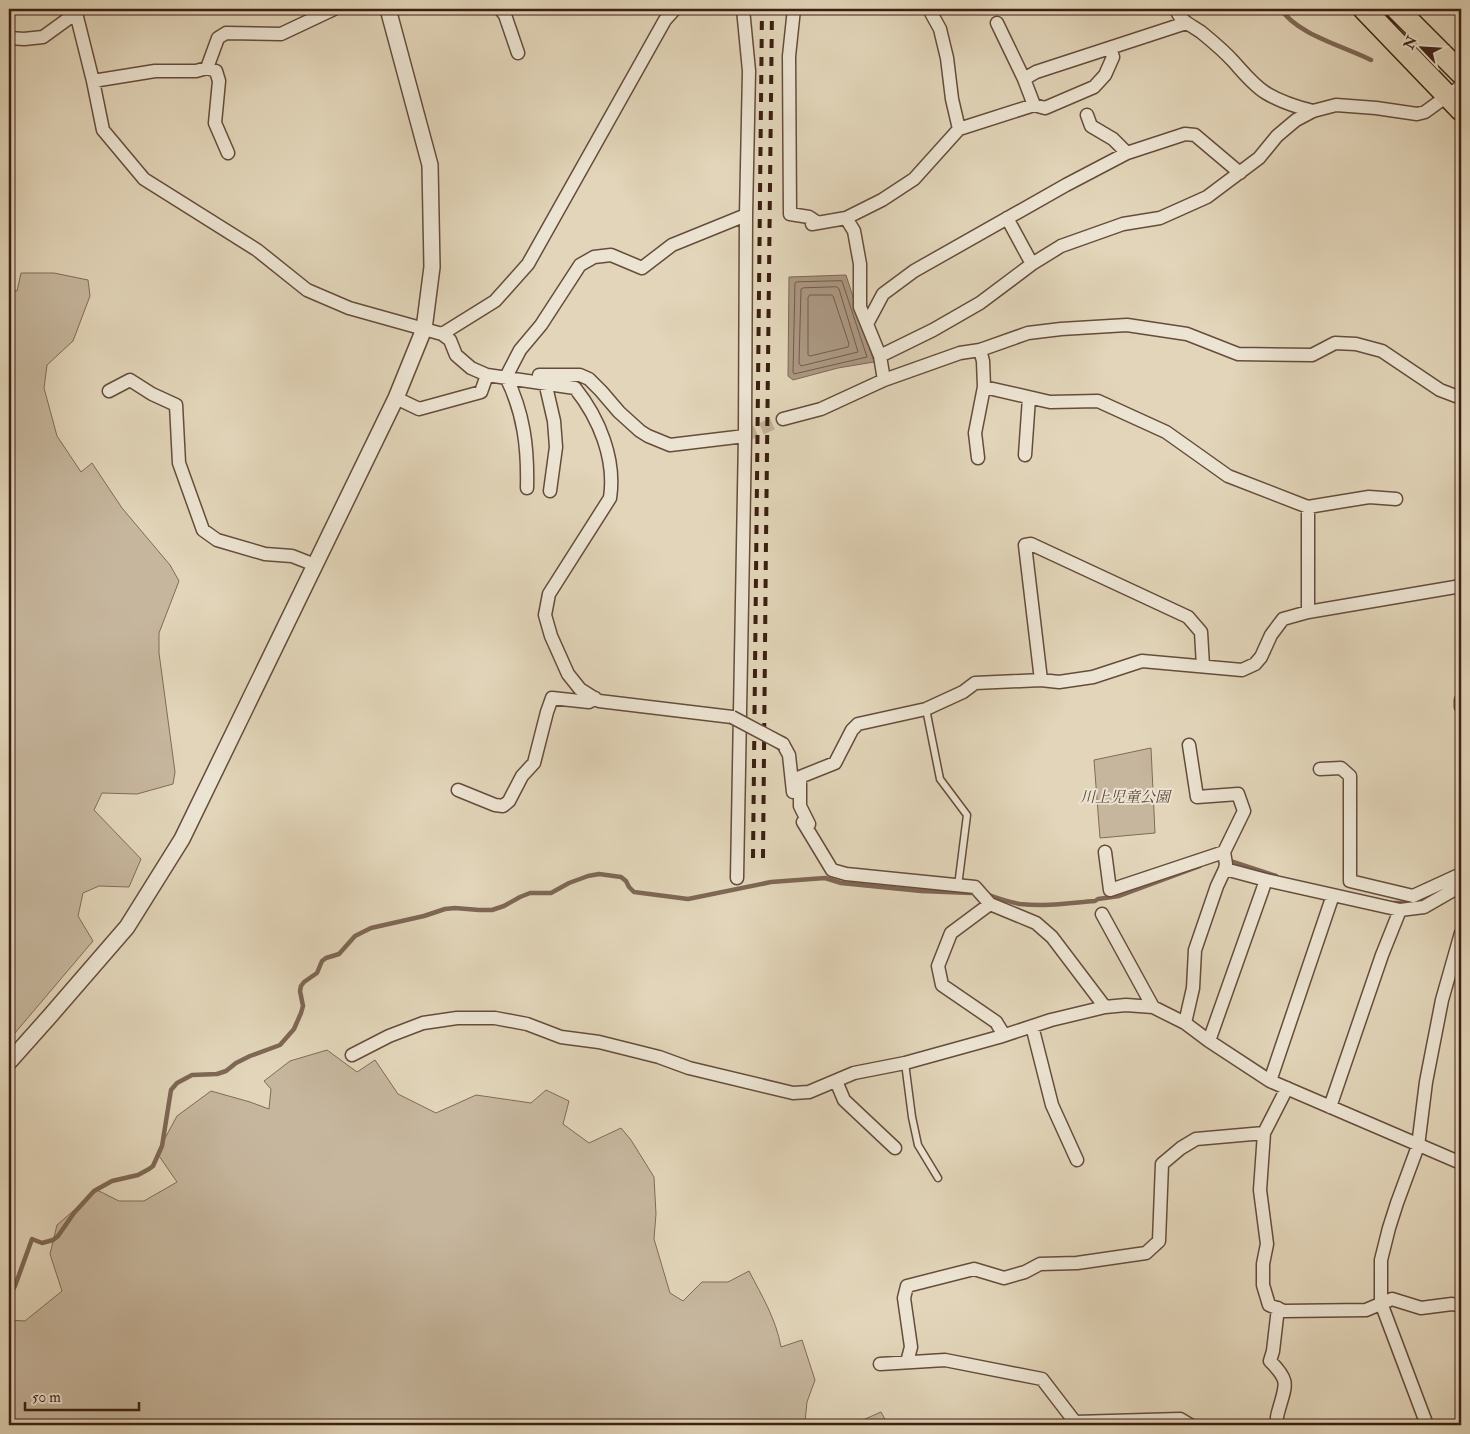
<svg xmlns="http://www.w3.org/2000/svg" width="1470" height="1434" viewBox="0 0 1470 1434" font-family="'IM FELL Double Pica','Noto Serif JP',serif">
<rect width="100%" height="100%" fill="#e2d5b9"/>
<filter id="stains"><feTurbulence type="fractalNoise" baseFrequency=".004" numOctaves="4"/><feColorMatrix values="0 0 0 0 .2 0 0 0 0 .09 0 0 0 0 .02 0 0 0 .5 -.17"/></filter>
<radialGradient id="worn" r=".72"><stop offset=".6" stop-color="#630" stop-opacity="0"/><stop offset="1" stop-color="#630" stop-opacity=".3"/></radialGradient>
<!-- green -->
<path fill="#c6b69d" stroke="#816a58" d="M21,273H54L88,280L90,296L73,341L47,365L44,388L57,436L81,472L92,463L122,508L170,565L179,581L159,633V653L175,772L173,784L137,794L102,793L94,810L141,859L129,887L99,886L83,893L78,916L93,941L9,1040V290L17,291Z
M1151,748L1155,833L1100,838L1094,760Z
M327,1050L357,1072L375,1060L398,1094L436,1113L476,1095L531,1103L546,1090L569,1101L563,1124L589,1143L621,1128L631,1140L654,1177L656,1214L654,1239L670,1293L683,1301L702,1282H728L749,1271C762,1296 776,1319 781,1347L802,1340L815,1380L807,1402L805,1422L815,1425H9V1320L25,1321L62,1291L50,1254L57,1225L97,1190L119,1201H144L177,1182L157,1153L177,1116L211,1091L250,1102L269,1109L271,1089L264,1081L290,1061Z
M881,1412L888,1425H855L856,1423Z"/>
<!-- water -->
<path fill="#aa9781" stroke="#7e6755" d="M846,275L874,362L838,368L793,380L788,376L789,277Z"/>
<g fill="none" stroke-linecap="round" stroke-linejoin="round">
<!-- shore -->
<path stroke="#735b4a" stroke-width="1" d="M842,281L867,357L794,374L793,372L795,283L797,282Z
M837,287L839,289L858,352L801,366L799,363L801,289L803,288Z
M810,295H831L833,296L849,344L848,347L810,356L808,355V298Z"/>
<!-- stream -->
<path stroke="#7e6755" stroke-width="4.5" d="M1281,9C1296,34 1346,47 1371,60
M1227,860L1276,876
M986,894C997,898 1009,902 1020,904C1046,907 1070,903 1095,901L1098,899L1119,896L1200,866
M1393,903H1413L1430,897
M9,1297L15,1286L32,1239L42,1243L53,1240L58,1236L74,1213L94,1191L112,1181L138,1175L149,1169L153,1166L162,1146L171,1090L177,1083L192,1075L217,1074L226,1071L236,1063L250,1056L280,1045L294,1029L301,1013L303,1006L300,991L301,986L304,982L317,973L322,961L326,958L339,954L355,936L371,928L424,916L445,909L455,908L479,910H492L504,906L520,897L530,893H551L569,883L588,876L599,874L621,877L626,881L629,887L634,892L688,899L771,882L825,878L841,883L921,891L971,893"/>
<!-- minor-tunnel -->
<path stroke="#c1b198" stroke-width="12" stroke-dasharray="12 6" stroke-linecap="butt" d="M745,436L783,419"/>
<!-- service casing -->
<g stroke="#664c3c" stroke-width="9">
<path id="service" d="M926,709L940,779L967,815L958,886
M905,1063L912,1117L918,1145L938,1178"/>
</g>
<!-- minor casing -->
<g stroke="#664c3c" stroke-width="15">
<path id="minor" d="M75,9L93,81L103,130L144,179L257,250L307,290L349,308L442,334L495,301L528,264L665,20L675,9
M500,9L505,15L518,53
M794,9L789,56L790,214L809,217L818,223
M929,9L940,29L947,58L952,99L959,129
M1176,9C1180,21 1191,25 1201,32C1212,41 1223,50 1233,61C1243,72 1253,85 1266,93C1281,102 1297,107 1313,111
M997,23L1024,79L1034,105
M9,38L24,39L43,37L76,13
M207,68L218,38L226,33L281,34L334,9
M1024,79L1036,72L1186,23
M93,81L155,71H196L207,68L216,71L219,81L215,123L228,153
M1087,115L1091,126L1113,139L1127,153
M846,218L854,231L860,264V307L880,356L884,380
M1007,218L1032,264
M812,224L846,218L882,200L914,179L959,129L1034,105L1045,108L1094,87L1105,75L1113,57L1110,48
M867,324L883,294L914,271L1066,185L1127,153L1185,134L1195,135L1240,173
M442,334L450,340L456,355L471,368L487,375L575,388C599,418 616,459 610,498L549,594L545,615L551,636L568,674L580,689L599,701L732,717
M880,356L933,330L980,303L1032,264L1061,246L1123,224L1160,218L1207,197L1259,158L1277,136L1296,120L1313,111L1336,105L1376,108L1417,114L1425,112L1461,86
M539,377V375H580L589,379L601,391L619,412L640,431L648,436L670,445L745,436
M545,382L554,421L556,447L550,491
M984,387L1050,402L1098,401L1166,432L1228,476L1308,507L1369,497L1396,499
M109,391L130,380L152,394L176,405L179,463L203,530L217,540L265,554L292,556L315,565
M396,398L419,409L481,392L487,375
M783,419L821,409L884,380L960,353L980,350L1028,333L1061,329L1127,325L1187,334L1238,354L1312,355L1335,343L1356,344L1382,351L1440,390L1461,398
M1025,455L1029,398
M978,458L975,433L984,387L983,361L980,350
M527,488C528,448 524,413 506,377L520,350L541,325L580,265L594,257L611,255L642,268L672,245L746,215
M1308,507V612
M1041,680L1025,545L1031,544L1188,617L1201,632L1203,666
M1461,700V707
M783,744L789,755L793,792
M1320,769L1341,768L1350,776V881L1413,896L1461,874
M458,790L495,805L503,806L509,801L522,776L534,763L547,712L552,698L589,702L595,698
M803,822L832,870L846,874L975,887L990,904L1036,923L1052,937L1105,1007
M807,828L809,824L800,806V777L835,763L852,730L858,724L926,709L963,692L975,683L1041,680L1059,682L1093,677L1142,661L1242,670L1255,664L1261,657L1271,635L1283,619L1308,612L1461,586
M1105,852L1110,890L1224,852
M1225,869L1266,880L1400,910L1424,907L1457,888H1461
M737,878L745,436L746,215L749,71L743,9
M990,904L951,933L938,966L942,985L996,1022L1004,1035
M1102,914L1153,1007
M1185,1023L1193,988L1195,950L1217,886L1225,869L1226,864L1224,852L1244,811L1238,794L1197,797L1189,745
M1032,1026L1052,1105L1077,1160
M1209,1041L1266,880
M352,1055L389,1036L423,1023L457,1018H495L527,1024L561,1037L599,1042L659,1057L689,1068L793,1093L809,1092L854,1073L905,1063L999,1037L1051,1020L1105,1007L1126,1005L1153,1007L1185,1023L1209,1041L1270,1081L1461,1163
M836,1081L844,1100L895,1148
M1270,1081L1333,895
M1287,1088L1264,1133L1260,1190L1267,1244L1263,1264V1285L1269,1305L1284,1311L1366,1310L1392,1299L1421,1308L1452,1304L1461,1306
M1330,1107L1382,955L1400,910
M1278,1308L1273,1351L1270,1361C1290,1381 1286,1384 1279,1409C1277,1416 1276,1419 1278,1425
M907,1362L911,1347L904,1298L907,1286L974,1269L1004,1278L1025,1272L1040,1264L1077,1263L1146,1253L1159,1241L1162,1164L1181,1148L1196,1139L1264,1133
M880,1364L945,1360L1042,1379L1075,1422L1180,1419L1190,1425
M1427,1425L1381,1303V1260L1389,1228L1397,1203L1418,1146L1426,1082L1442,1000L1461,933"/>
</g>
<!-- tertiary casing -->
<g stroke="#664c3c" stroke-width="18">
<path id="tertiary" d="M9,1062L50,1016L127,927L182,839L396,398L424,329L432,267L430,165L388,9"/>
</g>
<!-- trunk casing -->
<g stroke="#3c1f13" stroke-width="24">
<path id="trunk" d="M1364,9L1461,110
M1397,9L1461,73"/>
</g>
<!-- service -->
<use href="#service" stroke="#ece4d2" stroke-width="6"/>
<!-- minor -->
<use href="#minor" stroke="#ece4d2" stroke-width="12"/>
<!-- tertiary -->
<use href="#tertiary" stroke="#ece4d2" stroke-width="15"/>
<!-- trunk -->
<use href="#trunk" stroke="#e2d5b9" stroke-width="21"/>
<!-- rail -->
<path stroke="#3c1f13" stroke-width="4" stroke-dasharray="9 9" stroke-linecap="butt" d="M753,858L762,9
M763,858L766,541L772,9"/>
<!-- minor-bridge casing -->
<g stroke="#664c3c" stroke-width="15" stroke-linecap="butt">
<path id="minor-bridge" d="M732,717L783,744"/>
</g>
<!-- minor-bridge -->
<use href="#minor-bridge" stroke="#ece4d2" stroke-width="12"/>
</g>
<g text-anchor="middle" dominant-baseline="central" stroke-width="4" stroke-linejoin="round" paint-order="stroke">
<!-- park labels -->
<g font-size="15" font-style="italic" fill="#5e4536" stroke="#ece4d2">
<text x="1125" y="797">川上児童公園</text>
</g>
</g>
<!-- margin -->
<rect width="1470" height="1434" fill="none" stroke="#e2d5b9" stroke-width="30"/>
<rect x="10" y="10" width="1450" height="1414" fill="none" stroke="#3c1f13" stroke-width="2.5"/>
<rect x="15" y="15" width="1440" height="1404" fill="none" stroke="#3c1f13"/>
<!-- north arrow -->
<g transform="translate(1422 48) rotate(295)" stroke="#ece4d2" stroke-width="4" paint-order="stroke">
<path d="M0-4L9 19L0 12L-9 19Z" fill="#3c1f13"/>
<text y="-8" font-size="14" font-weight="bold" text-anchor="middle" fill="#3c1f13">N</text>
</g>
<!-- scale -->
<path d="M25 1402v8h114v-8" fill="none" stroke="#3c1f13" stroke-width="2.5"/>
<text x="32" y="1402" font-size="15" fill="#3c1f13" stroke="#ece4d2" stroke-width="4" paint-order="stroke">50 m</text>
<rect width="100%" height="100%" filter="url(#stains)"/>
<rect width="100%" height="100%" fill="url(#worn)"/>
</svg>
